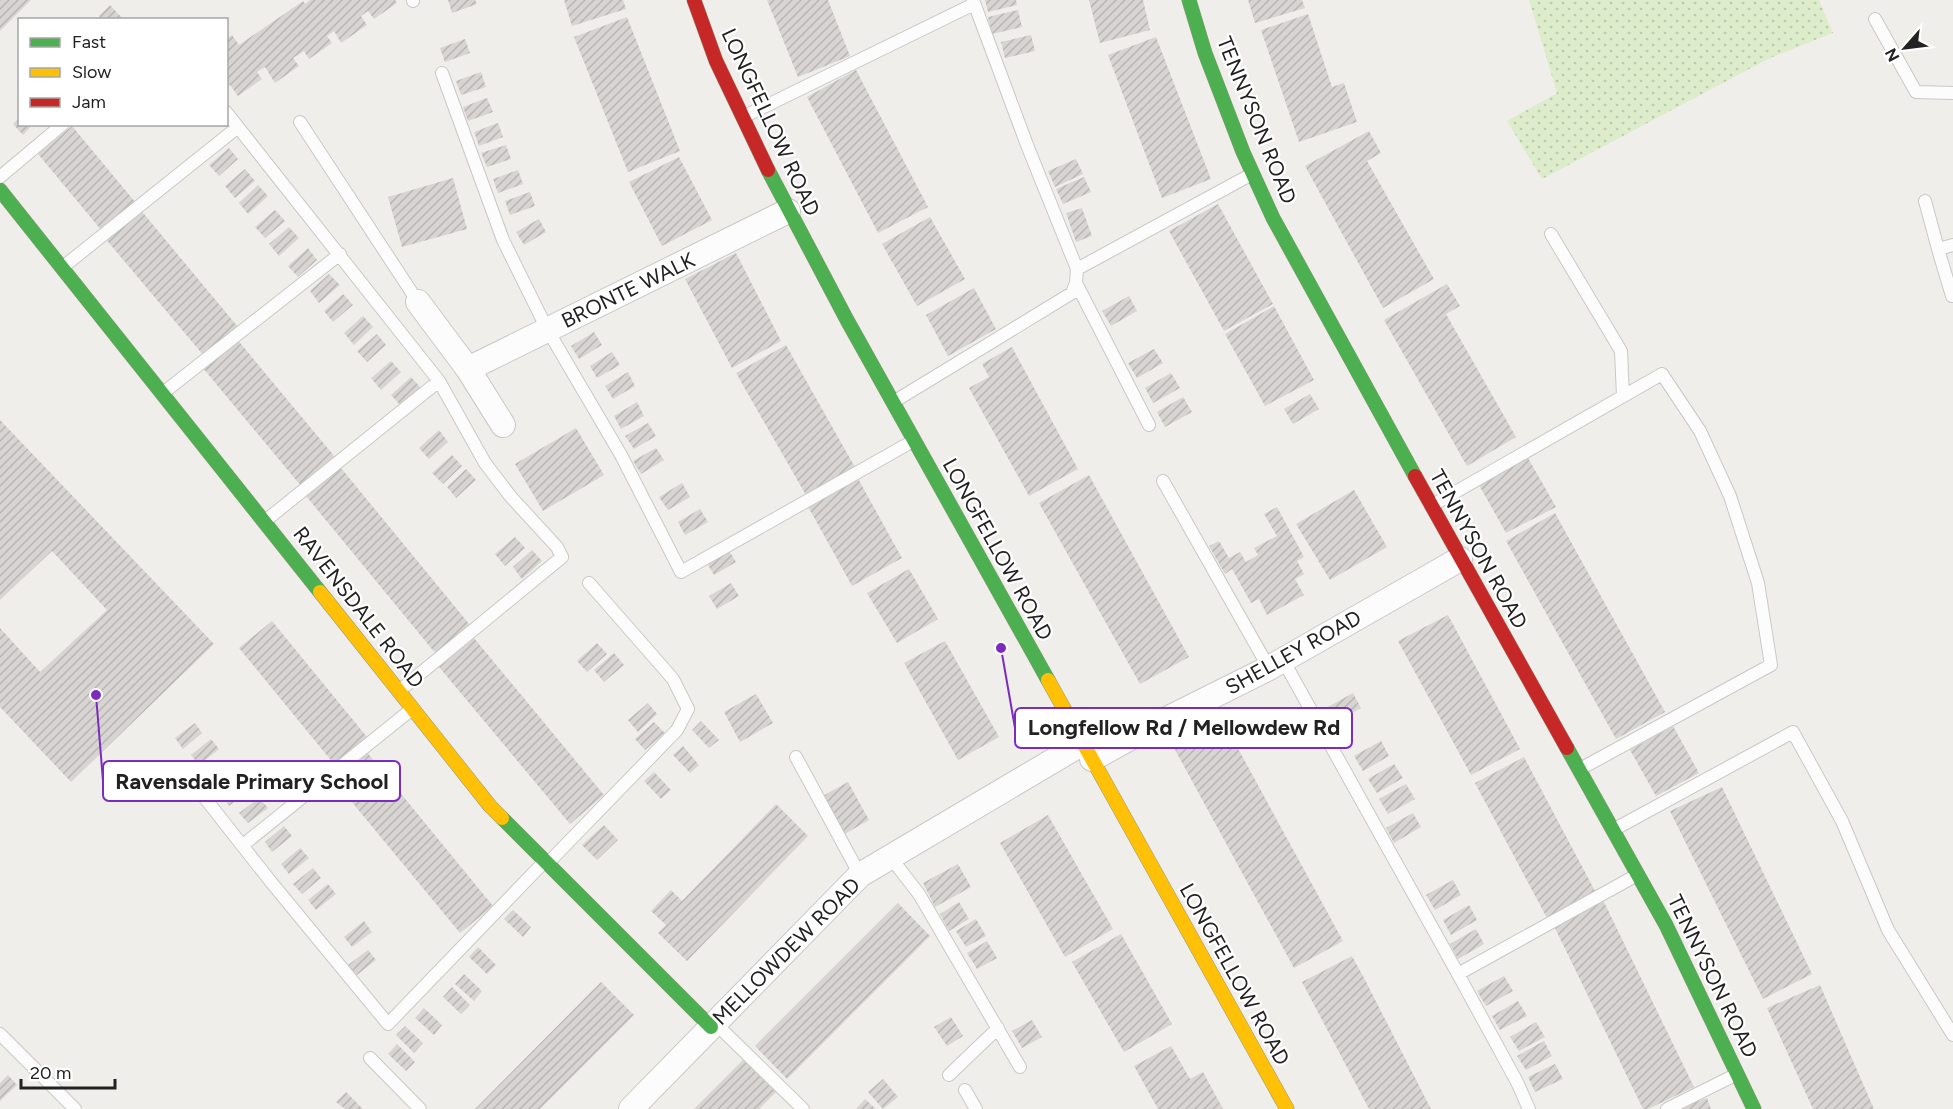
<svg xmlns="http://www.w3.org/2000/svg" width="1953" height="1109" viewBox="0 0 1953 1109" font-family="Figtree,sans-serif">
<defs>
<pattern id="grass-dots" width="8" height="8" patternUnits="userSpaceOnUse" patternTransform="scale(1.5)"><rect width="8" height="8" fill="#ddeccb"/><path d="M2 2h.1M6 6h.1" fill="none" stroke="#bdcaae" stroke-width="1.8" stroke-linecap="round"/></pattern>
<pattern id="building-hatch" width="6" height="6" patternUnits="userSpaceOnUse" patternTransform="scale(1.5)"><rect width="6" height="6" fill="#d7d4d2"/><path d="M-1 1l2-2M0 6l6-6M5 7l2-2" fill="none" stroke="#b8b6b4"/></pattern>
</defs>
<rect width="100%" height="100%" fill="#f0eeeb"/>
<!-- grass -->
<path fill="url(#grass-dots)" d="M1529,0H1819L1833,33L1770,58L1542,179L1507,121L1557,93Z"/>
<!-- building -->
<path fill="url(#building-hatch)" d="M0,0H31L0,31Z
M310,0H395L397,3L374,19L368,11L361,16L367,25L341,43L334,31L327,36L332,43L309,59L304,51L293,58L299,66L275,83L265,67L257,72L262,79L238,96L230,85L226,87V39L232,35L239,45L303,1L305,4Z
M448,0H475L477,4L452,13Z
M564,0H623L626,9L572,26Z
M767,0H828L850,56L798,77Z
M985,0H1016L1017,5L988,12Z
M1089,0H1143L1150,30L1100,43Z
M1248,0H1302L1305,8L1255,23Z
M110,5L124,20H103L99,16Z
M1018,10L1022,27L992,34L988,17Z
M1308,14L1332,87L1344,83L1357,122L1299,142L1261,30Z
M627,17L680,151L628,172L574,37Z
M1031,35L1035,51L1005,58L1001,42Z
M1156,37L1211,179L1162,198L1108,55Z
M465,39L470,53L445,62L440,48Z
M856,70L928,207L878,233L807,97Z
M481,72L486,87L461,95L456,81Z
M487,98L493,112L468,121L463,107Z
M20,117V124H33L23,135L13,124Z
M498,123L503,137L479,146L474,132Z
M72,126L136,203L102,231L38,154Z
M1369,131L1381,153L1367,161L1434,279L1383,308L1305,166Z
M506,145L511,159L487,167L481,153Z
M229,148L238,159L219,176L209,165Z
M679,157L712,220L662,246L629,182Z
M1076,159L1083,174L1055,187L1048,171Z
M245,169L255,181L235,198L225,186Z
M518,170L523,184L498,193L493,179Z
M1084,177L1091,192L1063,204L1056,189Z
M453,178L467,229L402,247L388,197Z
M258,185L268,196L248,214L239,203Z
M530,192L535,206L510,215L505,201Z
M1218,204L1273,304L1224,331L1169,231Z
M139,208L238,327L204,356L104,237Z
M1082,208L1092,236L1076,242L1066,213Z
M275,210L285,221L265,238L255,227Z
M930,217L965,279L917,306L882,244Z
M539,219L546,232L524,245L516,232Z
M289,227L299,238L279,256L269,244Z
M308,248L317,260L298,277L288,266Z
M736,253L781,341L732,368L685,279Z
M329,274L340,285L319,303L310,291Z
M1447,284L1460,306L1446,314L1516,437L1467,466L1384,320Z
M974,288L996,329L948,356L926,315Z
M343,294L353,305L333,322L324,311Z
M1129,296L1137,311L1111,326L1102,311Z
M1274,306L1314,380L1265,406L1225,334Z
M363,316L373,327L354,345L344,333Z
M594,332L602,345L579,359L571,346Z
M377,334L386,345L367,362L357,351Z
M236,338L335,457L301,486L202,367Z
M786,345L856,469L807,497L736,373Z
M1012,347L1078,469L1029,496L969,388L989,377L982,364Z
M1154,349L1163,363L1137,378L1128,363Z
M612,352L620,365L597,378L590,366Z
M391,361L401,372L381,390L371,378Z
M628,372L635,386L613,399L605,386Z
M1171,373L1180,388L1153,403L1145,388Z
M411,377L421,388L401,406L391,395Z
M1310,394L1319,409L1293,424L1284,409Z
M1183,397L1192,412L1165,427L1157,412Z
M637,402L644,416L621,429L614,416Z
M0,420L214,644L71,782L0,707V628L40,672L107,610L52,551L0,600Z
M648,423L656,436L634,449L625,436Z
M576,428L604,475L543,511L515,464Z
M439,430L448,442L429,459L419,448Z
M656,448L664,460L641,474L633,461Z
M452,455L462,466L443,484L432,473Z
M1528,458L1556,507L1506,533L1479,485Z
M341,468L470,625L436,654L306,496Z
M466,469L476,480L456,498L447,487Z
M856,475L902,558L852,586L806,503Z
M1089,475L1189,657L1140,684L1039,503Z
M682,483L690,497L668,510L659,497Z
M1354,490L1387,547L1330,580L1296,524Z
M1277,507L1304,557L1297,561L1304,574L1295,579L1304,595L1267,615L1259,599L1251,603L1232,569L1225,574L1209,546L1219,541L1229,558L1240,552L1246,562L1258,555L1254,548L1277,536L1264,514Z
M700,509L708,522L685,535L678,522Z
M1555,513L1665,712L1616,739L1506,541Z
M515,537L525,548L505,566L495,554Z
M728,549L736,562L714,575L706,562Z
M532,550L542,561L522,579L513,567Z
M909,569L938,619L897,643L867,593Z
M731,583L739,596L717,609L709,596Z
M1448,615L1520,749L1471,775L1398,641Z
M272,621L367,737L334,764L239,648Z
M474,638L604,795L570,824L439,667Z
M945,641L999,737L958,760L904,663Z
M597,643L607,654L587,672L577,661Z
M614,653L624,665L604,682L594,670Z
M1353,693L1361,708L1334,723L1326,708Z
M756,694L773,723L740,742L724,712Z
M648,703L657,714L638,732L628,720Z
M701,721L719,740L709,748L692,730Z
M1223,721L1343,941L1294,968L1174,748Z
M654,722L665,733L645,750L635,739Z
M195,723L202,733L183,749L175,738Z
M1673,726L1699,773L1656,796L1630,750Z
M211,739L219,749L199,765L191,755Z
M1381,741L1389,756L1363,771L1354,756Z
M683,746L699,765L690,773L673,755Z
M366,751L493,906L460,933L332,778Z
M1524,757L1595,891L1547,918L1475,783Z
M1394,764L1403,778L1377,793L1368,779Z
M654,772L671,790L661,799L644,781Z
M241,780L249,790L229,806L221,795Z
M848,782L869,820L843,835L821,797Z
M1406,784L1415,799L1388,814L1379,799Z
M1722,787L1812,974L1763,999L1670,811Z
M259,798L268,808L248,823L239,813Z
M776,804L808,836L687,961L658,933L666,925L651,911L671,890L682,901Z
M1413,813L1421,827L1394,843L1386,828Z
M1048,815L1113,929L1065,957L1000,843Z
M604,825L618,840L597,860L582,845Z
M284,826L292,836L272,852L265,842Z
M300,848L309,858L289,874L281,864Z
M958,864L971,887L935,907L923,883Z
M313,868L321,878L302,894L293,884Z
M1453,880L1461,895L1435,910L1426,895Z
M328,884L336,894L316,910L308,900Z
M1603,900L1694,1087L1648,1109H1643L1553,924Z
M959,902L969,919L949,931L940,914Z
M898,903L930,936L787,1079L755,1046Z
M1469,905L1477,920L1451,935L1443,920Z
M513,910L531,927L523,937L504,919Z
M976,919L986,936L966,947L956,931Z
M364,921L372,932L352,947L344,937Z
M1476,929L1484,944L1458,959L1450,944Z
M1121,934L1172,1024L1124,1052L1072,962Z
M987,941L997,958L977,969L967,953Z
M478,947L496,965L487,974L469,957Z
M368,950L376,960L357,975L348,965Z
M1352,956L1364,978L1431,1109H1369L1302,982Z
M464,974L482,991L474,1001L455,984Z
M1504,976L1513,991L1486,1006L1477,991Z
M601,982L634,1015L540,1109H475Z
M1820,985L1850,1054L1874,1109H1813L1767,1008Z
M452,987L470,1005L461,1014L443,997Z
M1518,1001L1527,1016L1500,1030L1492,1016Z
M424,1008L442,1025L434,1035L415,1018Z
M951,1017L963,1036L947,1046L934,1027Z
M1032,1020L1042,1037L1022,1048L1012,1031Z
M1536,1022L1545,1037L1519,1051L1510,1037Z
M405,1026L423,1043L414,1053L396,1035Z
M1544,1041L1552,1056L1526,1070L1517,1056Z
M397,1044L415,1062L406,1071L388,1054Z
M1171,1046L1190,1079L1203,1072L1223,1109H1158L1134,1066Z
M743,1060L776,1092L759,1109H694Z
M1555,1064L1563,1079L1535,1092L1528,1077Z
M8,1075L17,1085L0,1101V1083Z
M883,1079L898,1097L883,1109L868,1092Z
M346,1092L363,1109H345L336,1102Z
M1707,1098L1711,1109H1677Z
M865,1099L876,1109H856Z"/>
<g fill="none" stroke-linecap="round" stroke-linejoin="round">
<!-- lane casing -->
<g stroke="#c9c8c7" stroke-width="14">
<path id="lane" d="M413,0V1
M1875,19L1916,92L1953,93
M442,73L503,240L547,329L621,455L681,572L913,441
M226,112L439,381L485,463L511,497L557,547L562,557L399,691
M743,117L974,4
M300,122L418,302
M0,177L63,124
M1925,201L1938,249
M1551,234L1621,351L1623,396
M63,267L238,127
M1077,269L1252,174
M1076,283L1149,425
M1952,296L1938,249L1953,245
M163,393L340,254
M895,401L1072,293L1076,283L1077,269L1027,145L973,0
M1163,481L1269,668
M1431,506L1662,374L1700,431L1730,496L1758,583L1771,665L1580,769
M265,521L439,381
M1283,660L1458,974L1517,1082L1529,1109
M796,757L860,875
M197,788L271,882L388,1024L545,861
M1613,830L1793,732L1842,821L1888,930L1953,1035
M243,845L412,709
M891,858L919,894L1020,1067
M549,862L677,730L688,709L673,679L589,583
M1458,974L1637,875
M715,1023L803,1109
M0,1034L75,1109
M370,1058L420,1109
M949,1075L998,1028
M965,1090L976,1109
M1667,1109L1737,1074"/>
</g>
<!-- street casing -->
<g stroke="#c9c8c7" stroke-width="26">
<path id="street" d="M418,302L468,369L503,425
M468,369L788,211
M1092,759L1141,732L1269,668L1460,559
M631,1109L860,875L1083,743"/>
</g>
<!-- fast casing -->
<g stroke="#999a82" stroke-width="15">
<path id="fast" d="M1189,0L1205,53L1243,152L1273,218L1415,476
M768,170L847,320L1048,680
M0,190L320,592
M1567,748L1666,925L1754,1109
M502,818L711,1027"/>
</g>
<!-- slow casing -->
<g stroke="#999a82" stroke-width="15">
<path id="slow" d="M320,592L490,806L502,818
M1048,680L1287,1109"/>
</g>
<!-- jam casing -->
<g stroke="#999a82" stroke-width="15">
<path id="jam" d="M694,0L716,61L768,170
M1415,476L1567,748"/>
</g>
<!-- lane -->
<use href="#lane" stroke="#fdfcfc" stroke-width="12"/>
<!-- street -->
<use href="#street" stroke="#fdfcfc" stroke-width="24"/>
<!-- fast -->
<use href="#fast" stroke="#4caf50" stroke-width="14"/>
<!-- slow -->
<use href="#slow" stroke="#ffc107" stroke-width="14"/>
<!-- jam -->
<use href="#jam" stroke="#c62828" stroke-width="14"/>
</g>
<g text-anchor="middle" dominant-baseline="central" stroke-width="4.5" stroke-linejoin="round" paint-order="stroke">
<!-- street labels -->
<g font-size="21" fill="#222" stroke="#fff">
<text transform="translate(1257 120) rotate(68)">TENNYSON ROAD</text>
<text transform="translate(771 122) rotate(65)">LONGFELLOW ROAD</text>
<text transform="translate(628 290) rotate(-26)">BRONTE WALK</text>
<text transform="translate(998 549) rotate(61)">LONGFELLOW ROAD</text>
<text transform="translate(1479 549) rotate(61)">TENNYSON ROAD</text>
<text transform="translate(359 607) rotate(52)">RAVENSDALE ROAD</text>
<text transform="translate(1293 652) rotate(-29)">SHELLEY ROAD</text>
<text transform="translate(786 951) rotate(-45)">MELLOWDEW ROAD</text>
<text transform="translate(1235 974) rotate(61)">LONGFELLOW ROAD</text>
<text transform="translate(1713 976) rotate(64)">TENNYSON ROAD</text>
</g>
</g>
<!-- callouts -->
<path fill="none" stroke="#7b2cbf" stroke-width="2" d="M1001 648L1015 728M96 695L103 781"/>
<g fill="#7b2cbf" stroke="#fff" stroke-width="2">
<circle cx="1001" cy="648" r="6"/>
<circle cx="96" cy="695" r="6"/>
</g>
<g fill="#fff" stroke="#7b2cbf" stroke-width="2">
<rect x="1015" y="708" width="337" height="40" rx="6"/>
<rect x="103" y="761" width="297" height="40" rx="6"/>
</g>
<g font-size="22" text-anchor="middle" font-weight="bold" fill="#222">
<text x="1184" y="735">Longfellow Rd / Mellowdew Rd</text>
<text x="252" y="789">Ravensdale Primary School</text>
</g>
<!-- legend -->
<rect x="18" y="18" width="210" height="108" fill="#ffffff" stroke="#a7a7a7" stroke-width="1.5"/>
<rect x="30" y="38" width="30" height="9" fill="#4caf50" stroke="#a7a7a7" stroke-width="1.5"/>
<text x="72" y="48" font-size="18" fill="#222222">Fast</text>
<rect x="30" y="68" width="30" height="9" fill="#ffc107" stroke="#a7a7a7" stroke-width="1.5"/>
<text x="72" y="78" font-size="18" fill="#222222">Slow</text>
<rect x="30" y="98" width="30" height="9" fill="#c62828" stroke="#a7a7a7" stroke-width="1.5"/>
<text x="72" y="108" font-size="18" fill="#222222">Jam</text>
<!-- north arrow -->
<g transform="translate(1905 48) rotate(242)" stroke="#ffffff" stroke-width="4.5" paint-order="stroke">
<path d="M0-4.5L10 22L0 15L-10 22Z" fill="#222222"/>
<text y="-9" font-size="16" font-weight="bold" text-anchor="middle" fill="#222222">N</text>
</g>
<!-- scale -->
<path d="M21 1079v9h94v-9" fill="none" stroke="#222222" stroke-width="3"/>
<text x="30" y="1079" font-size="18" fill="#222222" stroke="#ffffff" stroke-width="4.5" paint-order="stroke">20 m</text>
</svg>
